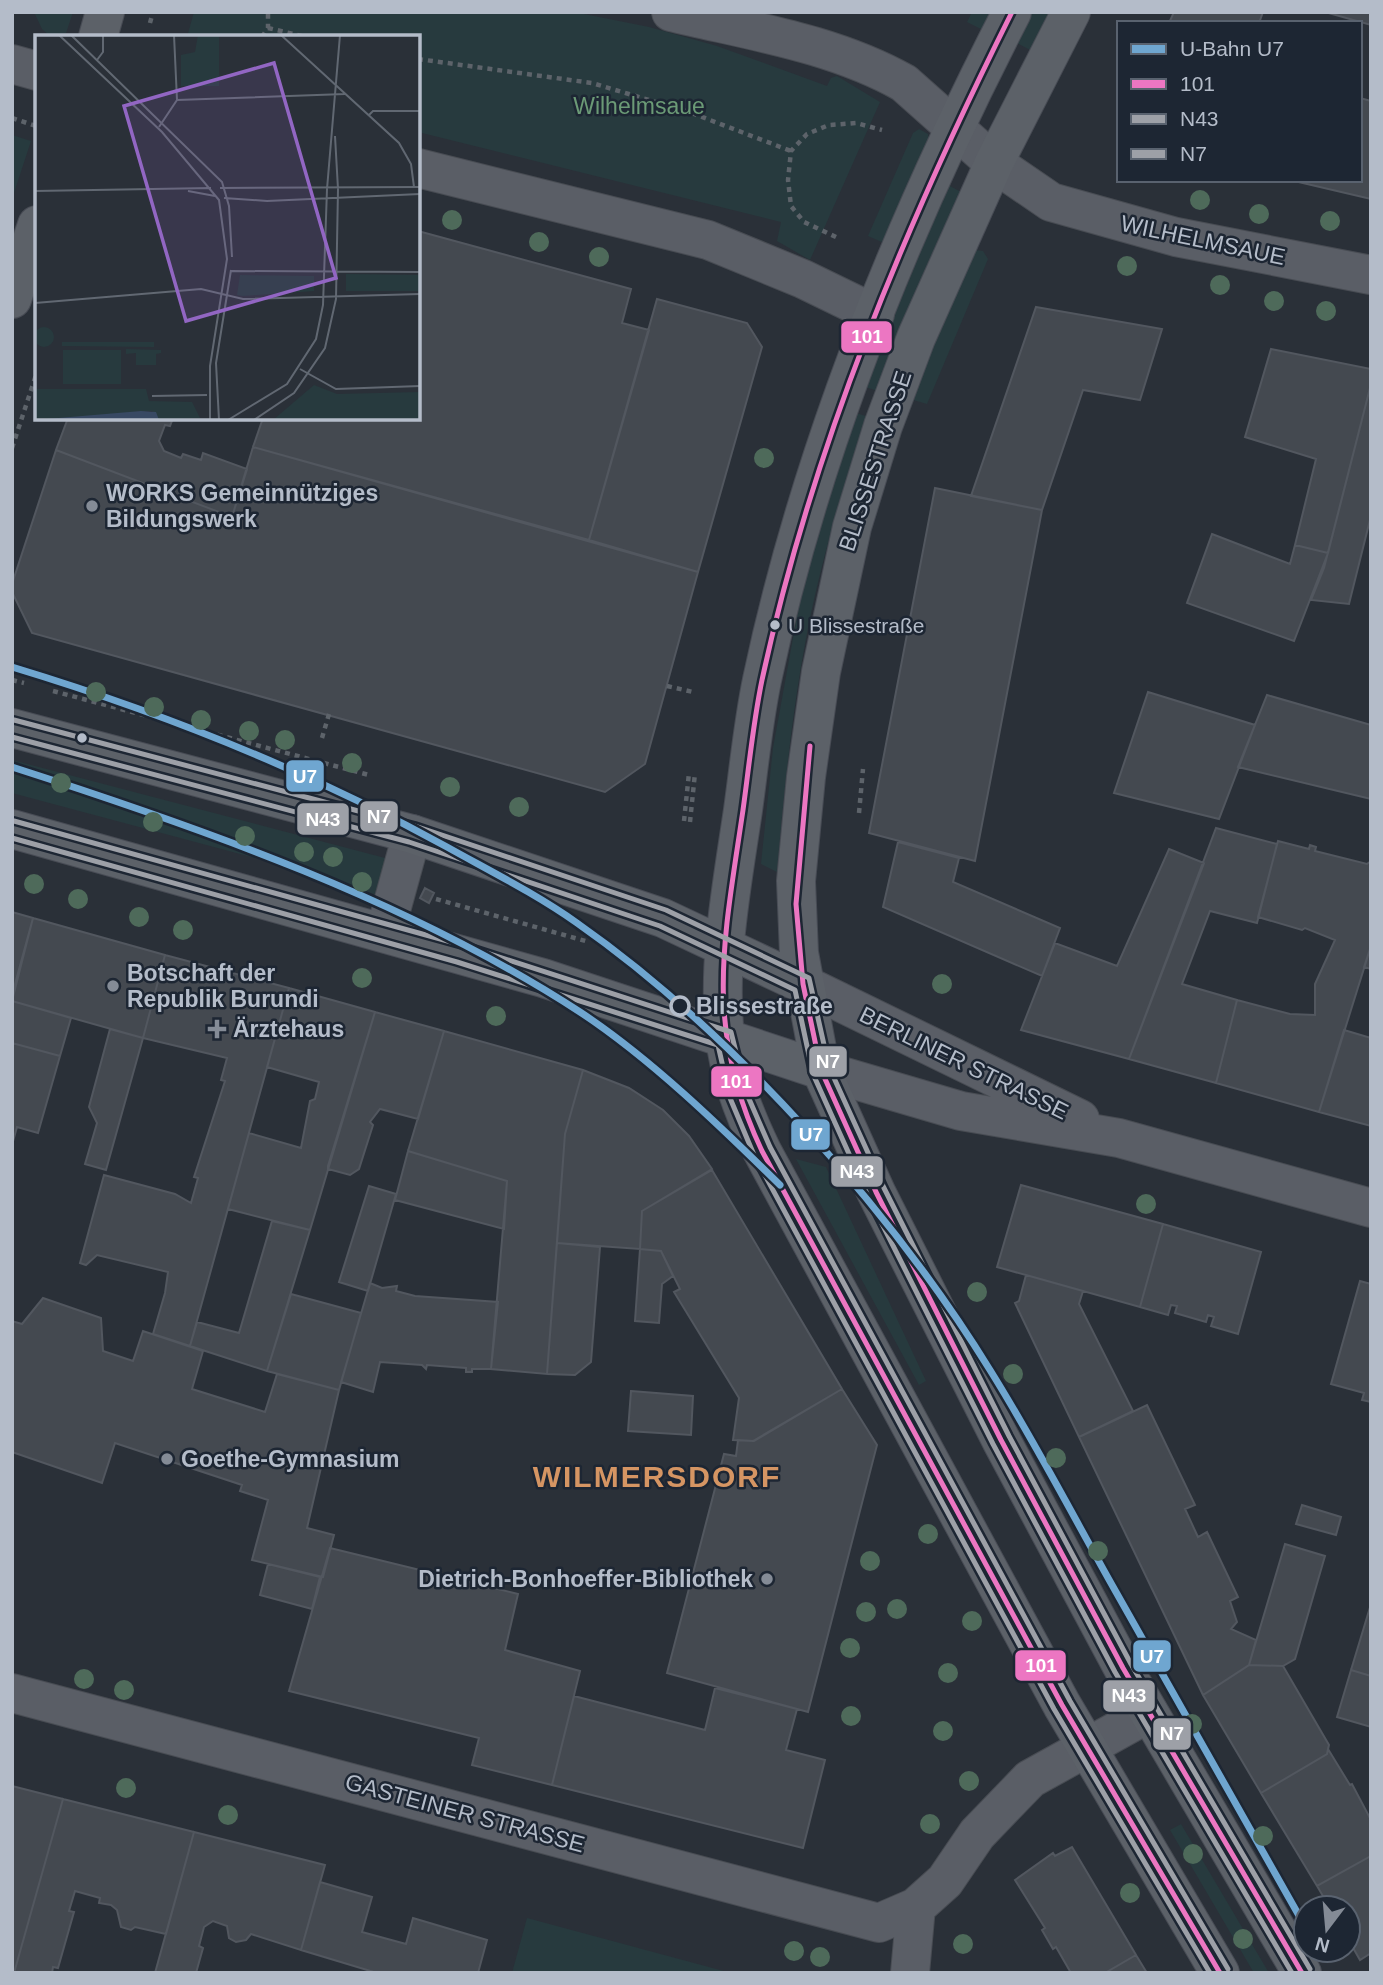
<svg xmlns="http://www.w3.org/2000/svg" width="1383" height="1985" viewBox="0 0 1383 1985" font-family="Arial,sans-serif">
<rect width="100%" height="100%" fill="#2a3038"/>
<!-- green -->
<path fill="#273a3e" d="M34,12H73L66,33L51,37L42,29Z
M194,12H574L649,27L717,46L827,86L831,78L837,76L880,102L810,260L777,241L781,222L418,132V37H187Z
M972,12H992L983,30L967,22Z
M1030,12H1052L1032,51L1015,42Z
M919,129L928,134L929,140L884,243L868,236L913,133Z
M12,135L31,141L12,199Z
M948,185L961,192L878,391L865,387Z
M975,250L983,251L988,259L927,404L910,399Z
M856,413L869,417C851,468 834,518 821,570C796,669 786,771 777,872L761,864L773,748L799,605L819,527Z
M12,760L385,858L388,861L377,895L274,863L12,793Z
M796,1159L826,1167L926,1381L919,1385Z
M1181,1824L1269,1973H1254L1170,1830Z
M527,1918L731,1973H512Z"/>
<!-- building -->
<path fill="#444950" stroke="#52575f" stroke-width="2" d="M1174,12H1263L1259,23H1169Z
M1325,12H1371V25Z
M1360,98L1371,101V199L1290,180H1360Z
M418,231L631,289L622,323L649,330L589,540L253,447L263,418H418Z
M657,299L747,323L762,347L698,572L589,540Z
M1036,307L1162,329L1140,400L1083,390L1042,510L971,496Z
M1271,349L1371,369V384L1328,553L1295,545L1316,459L1245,437Z
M1371,384V516L1349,604L1311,600L1324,568Z
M68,418H173L170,426L165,425L159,441L164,451L181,458L183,454L201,460L203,453L247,469L232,517L56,450Z
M253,447L698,572L645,764L605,792L32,633L12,592V584L56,450L232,517Z
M935,488L1042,510L975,861L869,833Z
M1212,534L1290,564L1295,545L1328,553L1294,641L1187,603Z
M1148,692L1255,725L1219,819L1114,793Z
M1267,695L1371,725V799L1238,767Z
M1216,828L1277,844L1257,923L1210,911L1182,984L1237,1000L1216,1083L1129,1059Z
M1278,841L1309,849L1310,845L1316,847L1315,851L1367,864L1371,861V946L1319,1112L1216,1083L1237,1000L1290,1014L1315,1015V984L1335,940L1305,928L1302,930L1258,917Z
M898,842L959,858L953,882L1060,928L1042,976L883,907Z
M1169,849L1204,863L1129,1059L1021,1030L1055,943L1117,966Z
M425,888L434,893L429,903L420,898Z
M12,912L33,918L12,995Z
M33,918L165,955L143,1038L12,1001Z
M1371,946V969L1364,967Z
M165,955L289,988L190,1346L153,1334L165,1293L168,1272L97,1255L86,1265L80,1263L104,1175L175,1194L191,1203L198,1178L194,1177L225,1081L221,1080L227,1058L143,1038Z
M289,988L375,1012L310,1230L228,1209L249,1133L301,1148L310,1101L315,1099L319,1082L267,1067Z
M12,1001L71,1018L60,1056L12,1043Z
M375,1012L444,1031L418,1119L380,1109L370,1122L373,1125L359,1169L350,1175L328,1169V1166Z
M110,1029L143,1038L106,1170L85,1164L97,1123L89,1107Z
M1344,1030L1371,1038V1126L1319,1112Z
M444,1031L583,1070L565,1134L547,1374L491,1369L507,1181L408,1151Z
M12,1043L60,1056L38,1133L17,1127L12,1145Z
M583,1070L629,1088L663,1110L689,1136L712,1169L642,1211L640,1249L557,1243L565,1134Z
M408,1151L507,1181L504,1229L395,1200Z
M712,1170L842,1389L753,1441L733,1440L739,1398L674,1292L680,1289L661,1251L640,1249L642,1211Z
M1021,1185L1163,1224L1140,1307L997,1267Z
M369,1186L396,1194L368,1291L339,1282Z
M272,1221L310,1230L267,1371L190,1346L197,1322L239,1333Z
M1163,1224L1261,1252L1238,1334L1211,1326L1214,1317L1208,1315L1206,1322L1175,1313L1177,1306L1171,1305L1168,1315L1140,1307Z
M557,1243L600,1247L591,1362L575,1375L547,1374Z
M640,1249L661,1251L673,1276L662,1284L659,1323L635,1321Z
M1026,1275L1083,1291L1079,1304L1133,1411L1079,1437L1015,1303L1019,1301Z
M1360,1281L1371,1284V1402L1362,1400L1364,1393L1331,1384Z
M370,1283L382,1288L397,1286L396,1291L415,1296L498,1302L491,1369H472V1372H466V1368L427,1365L426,1369L422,1365L380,1362L373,1392L341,1382Z
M291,1294L361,1313L339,1390L267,1371Z
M43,1298L101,1318L103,1351L133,1361L143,1331L203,1351L192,1389L265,1412L277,1374L339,1390L307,1528L334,1535L323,1577L252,1560L268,1500L240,1491L242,1485L115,1443L102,1483L12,1452V1321L22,1324Z
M842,1389L877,1445L808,1712L667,1673L724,1454L736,1456L738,1440L754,1441Z
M631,1391L693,1396L691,1435L628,1431Z
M1147,1405L1195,1505L1185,1509L1198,1537L1207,1532L1238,1597L1230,1601L1237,1622L1231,1629L1256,1640L1249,1665L1203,1695L1079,1437Z
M1302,1505L1341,1517L1336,1535L1296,1524Z
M1285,1544L1325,1556L1295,1659L1283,1666L1249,1665Z
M330,1548L518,1594L505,1650L580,1671L552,1785L472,1765L479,1738L289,1691Z
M268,1564L320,1577L312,1609L260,1595Z
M1371,1604V1676L1351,1670Z
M1249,1665L1283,1666L1329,1745L1327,1754L1261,1793L1203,1695Z
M1351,1670L1371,1676V1727L1337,1717Z
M715,1688L797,1709L786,1750L825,1760L803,1848L552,1785L574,1696L705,1730Z
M1328,1749L1350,1785L1352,1784L1371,1820V1856L1317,1886L1261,1793L1327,1754Z
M12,1786L63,1799L14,1973H12Z
M63,1799L194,1832L166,1934L135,1927L131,1930L121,1927L117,1910L111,1905L99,1903L100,1898L75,1891L69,1911L74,1912L58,1968L53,1967L52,1973H14Z
M194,1832L325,1865L301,1950L251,1934L246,1940L236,1942L229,1938L227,1926L213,1921L204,1927L199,1946L203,1948L196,1973H155Z
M1072,1847L1136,1955L1105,1973H1071L1056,1947L1053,1949L1042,1930L1045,1928L1015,1880L1053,1853L1055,1856Z
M1371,1856V1953L1360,1960L1348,1939V1908H1330L1317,1886Z
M320,1882L372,1897L362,1932L406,1944L413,1918L487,1940L478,1973H377L301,1950Z
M1136,1955L1147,1973H1105Z"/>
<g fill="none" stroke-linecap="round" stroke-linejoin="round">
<!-- minor casing -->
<g stroke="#484c53" stroke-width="40">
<path id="minor" d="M671,12C750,31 833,43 904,83L994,163L1051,202L1176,237L1371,275
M12,64L37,71
M418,168L708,240L803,279L875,314
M385,932L412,834
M803,984L1080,1119
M821,1070L961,1111L1119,1138L1371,1208
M12,1693L879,1923L916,1907L945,1881L977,1834L1030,1779L1149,1713
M910,1973L916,1907"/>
</g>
<!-- major casing -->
<g stroke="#484c55" stroke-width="40">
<path id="major" d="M1012,12C903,223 811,447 762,680C753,723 749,767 743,810C732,885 717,961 725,1037C729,1076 745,1116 762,1151L1062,1705L1220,1973
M1071,12L994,163L916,338L883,426L852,527L821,672L806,777L796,881L799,953L821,1070L876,1192L1001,1440L1123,1668L1302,1973
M98,37L105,12
M12,299L37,225
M12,728L412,834L663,918L803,984
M12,829L543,978L821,1070"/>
</g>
<!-- path -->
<path stroke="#5d636a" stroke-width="4.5" stroke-dasharray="5 5" stroke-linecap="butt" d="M150,23L153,12
M268,28L306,37
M262,37L268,28V12
M418,59L592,83L689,112L791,151
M12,118L36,126
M836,237L804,222L791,206L788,180L791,151L807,134L829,125L856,123L882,130
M12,448L37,372
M12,680L24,683
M667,686L693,692
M53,691L369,775
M322,738L329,714
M859,813L863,769
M684,821L689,773
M690,822L695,773
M436,899L589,942"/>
<!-- minor -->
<use href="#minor" stroke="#5a5e66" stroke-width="38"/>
<!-- major -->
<use href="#major" stroke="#5c6168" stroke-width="38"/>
<!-- bus-1 casing -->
<g stroke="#1d2633" stroke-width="10">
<path id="bus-1" d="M1012,12C905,226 813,445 762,680C753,723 749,767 743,810C724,940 703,1027 762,1151L1062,1705L1220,1973
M810,746L796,904L803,984L821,1070L876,1192L1001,1440L1123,1668L1302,1973"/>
</g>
<!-- bus-2 casing -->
<g stroke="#1d2633" stroke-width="10">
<path id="bus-2" d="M12,737L409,842L660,926L795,990L813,1074L868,1196L993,1444L1115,1672L1292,1973
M12,838L457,962L718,1045L730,1098L754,1155L1054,1709L1210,1973"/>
</g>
<!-- bus-3 casing -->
<g stroke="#1d2633" stroke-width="10">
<path id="bus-3" d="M14,720L415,826L666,910L809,978L829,1067L884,1188L1009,1436L1131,1664L1310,1969
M14,821L462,945L731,1032L746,1092L770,1147L1070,1701L1228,1969"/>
</g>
<!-- bus-1 -->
<use href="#bus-1" stroke="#ec76c2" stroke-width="5"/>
<!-- bus-2 -->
<use href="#bus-2" stroke="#9da0a7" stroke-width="5"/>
<!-- bus-3 -->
<use href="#bus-3" stroke="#9da0a7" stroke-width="5"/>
<!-- metro-1 casing -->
<g stroke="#1d2633" stroke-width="12">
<path id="metro-1" d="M12,667C164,713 307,770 447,847C490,871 536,894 577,923C730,1030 892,1211 990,1370C1035,1442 1074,1518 1116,1592C1179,1704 1243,1816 1306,1928
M12,767C205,829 409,901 580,1012C650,1058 720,1126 780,1185"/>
</g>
<!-- metro-1 -->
<use href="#metro-1" stroke="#6fa6d0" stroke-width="7"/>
</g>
<!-- trees -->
<g fill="#4e6a5a">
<circle cx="1200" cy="200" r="10"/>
<circle cx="1259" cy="214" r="10"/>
<circle cx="452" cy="220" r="10"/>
<circle cx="1330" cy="221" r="10"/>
<circle cx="539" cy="242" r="10"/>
<circle cx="599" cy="257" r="10"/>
<circle cx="1127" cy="266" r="10"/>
<circle cx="1220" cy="285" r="10"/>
<circle cx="1274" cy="301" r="10"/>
<circle cx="1326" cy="311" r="10"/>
<circle cx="764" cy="458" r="10"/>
<circle cx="96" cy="692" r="10"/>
<circle cx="154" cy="707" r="10"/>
<circle cx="201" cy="720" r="10"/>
<circle cx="249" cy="731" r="10"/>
<circle cx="285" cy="740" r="10"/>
<circle cx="352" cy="763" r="10"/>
<circle cx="61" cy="783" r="10"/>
<circle cx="450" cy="787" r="10"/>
<circle cx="519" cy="807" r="10"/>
<circle cx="153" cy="822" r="10"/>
<circle cx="245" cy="836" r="10"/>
<circle cx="304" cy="852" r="10"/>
<circle cx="333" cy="857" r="10"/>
<circle cx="362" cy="882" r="10"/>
<circle cx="34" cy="884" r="10"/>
<circle cx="78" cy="899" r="10"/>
<circle cx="139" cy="917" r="10"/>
<circle cx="183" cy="930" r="10"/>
<circle cx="362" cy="978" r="10"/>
<circle cx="942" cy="984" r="10"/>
<circle cx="496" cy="1016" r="10"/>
<circle cx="1146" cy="1204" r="10"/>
<circle cx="977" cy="1292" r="10"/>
<circle cx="1013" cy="1374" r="10"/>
<circle cx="1056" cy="1458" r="10"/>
<circle cx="928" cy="1534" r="10"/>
<circle cx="1098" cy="1551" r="10"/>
<circle cx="870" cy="1561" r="10"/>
<circle cx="897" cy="1609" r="10"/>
<circle cx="866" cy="1612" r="10"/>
<circle cx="972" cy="1621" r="10"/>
<circle cx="850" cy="1648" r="10"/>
<circle cx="1152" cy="1654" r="10"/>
<circle cx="948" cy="1673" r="10"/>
<circle cx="84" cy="1679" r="10"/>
<circle cx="124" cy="1690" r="10"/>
<circle cx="851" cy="1716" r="10"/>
<circle cx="1192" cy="1724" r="10"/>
<circle cx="943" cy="1731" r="10"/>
<circle cx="969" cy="1781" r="10"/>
<circle cx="126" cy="1788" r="10"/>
<circle cx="228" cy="1815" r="10"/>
<circle cx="930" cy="1824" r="10"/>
<circle cx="1263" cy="1836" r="10"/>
<circle cx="1193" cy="1854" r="10"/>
<circle cx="1130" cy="1893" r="10"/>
<circle cx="1243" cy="1939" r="10"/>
<circle cx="963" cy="1944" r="10"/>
<circle cx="794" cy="1951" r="10"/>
<circle cx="820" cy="1957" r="10"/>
</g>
<!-- markers -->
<g fill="#848b96" stroke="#1d2633" stroke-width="2.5">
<circle cx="92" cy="506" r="7"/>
<circle cx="113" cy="986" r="7"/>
<path d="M213.5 1018.5h7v7h7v7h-7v7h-7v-7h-7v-7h7z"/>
<circle cx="167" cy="1459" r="7"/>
<circle cx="767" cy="1579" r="7"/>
</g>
<g fill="#b4bcc9" stroke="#1d2633" stroke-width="2.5">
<circle cx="775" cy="625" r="6"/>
<circle cx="82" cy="738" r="6"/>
</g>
<circle fill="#1d2633" stroke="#b4bcc9" stroke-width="3.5" cx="680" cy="1006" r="9"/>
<g text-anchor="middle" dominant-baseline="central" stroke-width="5" stroke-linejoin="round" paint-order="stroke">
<!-- bus labels -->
<g font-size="21" fill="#b4bcc9" stroke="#1d2633" text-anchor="start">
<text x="788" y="625">U Blissestraße</text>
</g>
<!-- park labels -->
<g font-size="23" fill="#6b9a76" stroke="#1d2633">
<text x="639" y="106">Wilhelmsaue</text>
</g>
<!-- street labels -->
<g font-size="23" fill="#b4bcc9" stroke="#1d2633">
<text transform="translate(1203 240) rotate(12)">WILHELMSAUE</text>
<text transform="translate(875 461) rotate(-72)">BLISSESTRASSE</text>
<text transform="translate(964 1063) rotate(26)">BERLINER STRASSE</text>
<text transform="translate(465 1813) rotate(15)">GASTEINER STRASSE</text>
</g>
<!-- poi labels -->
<g font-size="23" font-weight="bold" fill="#b4bcc9" stroke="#1d2633" text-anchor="start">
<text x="106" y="493">WORKS Gemeinnütziges<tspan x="106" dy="26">Bildungswerk</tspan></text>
<text x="127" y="973">Botschaft der<tspan x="127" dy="26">Republik Burundi</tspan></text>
<text x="233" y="1029">Ärztehaus</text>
<text x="181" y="1459">Goethe-Gymnasium</text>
<text x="753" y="1579" text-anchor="end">Dietrich-Bonhoeffer-Bibliothek</text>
</g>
<!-- stop labels -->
<g font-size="23" font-weight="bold" fill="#b4bcc9" stroke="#1d2633" text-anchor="start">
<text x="696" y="1006">Blissestraße</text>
</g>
<!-- district labels -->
<g font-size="30" font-weight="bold" letter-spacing="2" fill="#d59563" stroke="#1d2633">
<text x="657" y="1476">WILMERSDORF</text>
</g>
</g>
<!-- overview -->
<g transform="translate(35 35)">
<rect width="385" height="385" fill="#2a3038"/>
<path d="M163,0H184V51H146V20L160,17ZM311,239L385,240V256H311ZM205,240L279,241V256L208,261L202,260ZM-1 302a10 10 0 1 1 20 0a10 10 0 1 1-20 0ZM27,307H119V312L27,311ZM91,314L126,315V318L121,319V330H101V318L91,319ZM28,315H86V349H28ZM279,350L302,359L385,357V385H238ZM0,354H111L114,366L157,367L165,383L124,385L117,376H106L43,385L0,383Z" fill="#273a3e"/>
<path d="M106,376L121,377L124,385H0Z" fill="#384963"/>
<path fill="none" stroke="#616872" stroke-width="2" d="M24,0L127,97L184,165L192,224L175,331V385M36,0L187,147L194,171L197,222M246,0L364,108L376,129L379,152M62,25L68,17V0M142,65L310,59M334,80L338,76H385M124,92L142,65L139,0M300,101L303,154M185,153L385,152M292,154L305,0M0,156L176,153M153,156L180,161M189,163L232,166L385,159M196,236L385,237M0,268L166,254L208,264L385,259M265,334L301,354L385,351M117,361L172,360M184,385L181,328L196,235M193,385L252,349L281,304L288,270L292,154M219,385L259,358L290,313L301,264L303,154"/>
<path fill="#9266c3" fill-opacity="0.15" stroke="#9266c3" stroke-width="3.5" d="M239,28L301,243L151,286L89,71Z"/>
<rect width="385" height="385" fill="none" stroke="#b4bcc9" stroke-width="3.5"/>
</g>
<g stroke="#1d2633" stroke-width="2.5">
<rect x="840" y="320" width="53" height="34" rx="7" fill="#ec76c2"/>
<rect x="285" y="759" width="40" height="34" rx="7" fill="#6fa6d0"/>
<rect x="359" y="800" width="40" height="33" rx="7" fill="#9da0a7"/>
<rect x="296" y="802" width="54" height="34" rx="7" fill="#9da0a7"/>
<rect x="808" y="1045" width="40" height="33" rx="7" fill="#9da0a7"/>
<rect x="710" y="1065" width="53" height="33" rx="7" fill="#ec76c2"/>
<rect x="790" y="1118" width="41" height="33" rx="7" fill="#6fa6d0"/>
<rect x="830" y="1155" width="54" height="33" rx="7" fill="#9da0a7"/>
<rect x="1132" y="1639" width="40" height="34" rx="7" fill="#6fa6d0"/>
<rect x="1014" y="1649" width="53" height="33" rx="7" fill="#ec76c2"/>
<rect x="1102" y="1679" width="54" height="34" rx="7" fill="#9da0a7"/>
<rect x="1152" y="1717" width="40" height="34" rx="7" fill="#9da0a7"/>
</g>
<g font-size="19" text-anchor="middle" font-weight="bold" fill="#fff">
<text x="867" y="343">101</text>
<text x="305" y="783">U7</text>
<text x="379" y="823">N7</text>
<text x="323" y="826">N43</text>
<text x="828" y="1068">N7</text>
<text x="736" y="1088">101</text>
<text x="811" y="1141">U7</text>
<text x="857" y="1178">N43</text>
<text x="1152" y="1663">U7</text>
<text x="1041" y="1672">101</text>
<text x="1129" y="1702">N43</text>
<text x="1172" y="1740">N7</text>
</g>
<!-- border -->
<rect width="1383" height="1985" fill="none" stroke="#b4bcc9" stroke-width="28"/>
<!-- legend -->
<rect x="1117" y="21" width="245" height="161" fill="#1d2633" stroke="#59626f" stroke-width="2"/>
<rect x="1131" y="44" width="35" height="10" fill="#6fa6d0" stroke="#59626f" stroke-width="2"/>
<text x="1180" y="56" font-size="21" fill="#b4bcc9">U-Bahn U7</text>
<rect x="1131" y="79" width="35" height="10" fill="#ec76c2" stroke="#59626f" stroke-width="2"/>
<text x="1180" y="91" font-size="21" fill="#b4bcc9">101</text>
<rect x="1131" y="114" width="35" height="10" fill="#9da0a7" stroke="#59626f" stroke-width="2"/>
<text x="1180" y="126" font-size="21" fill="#b4bcc9">N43</text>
<rect x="1131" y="149" width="35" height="10" fill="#9da0a7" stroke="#59626f" stroke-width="2"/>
<text x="1180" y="161" font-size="21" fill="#b4bcc9">N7</text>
<!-- north arrow -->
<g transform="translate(1327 1929) rotate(196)"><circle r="33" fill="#1d2633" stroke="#59626f" stroke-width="2"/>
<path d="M0-5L12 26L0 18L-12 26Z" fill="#848b96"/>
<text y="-10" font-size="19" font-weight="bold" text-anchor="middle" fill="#b4bcc9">N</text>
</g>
</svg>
